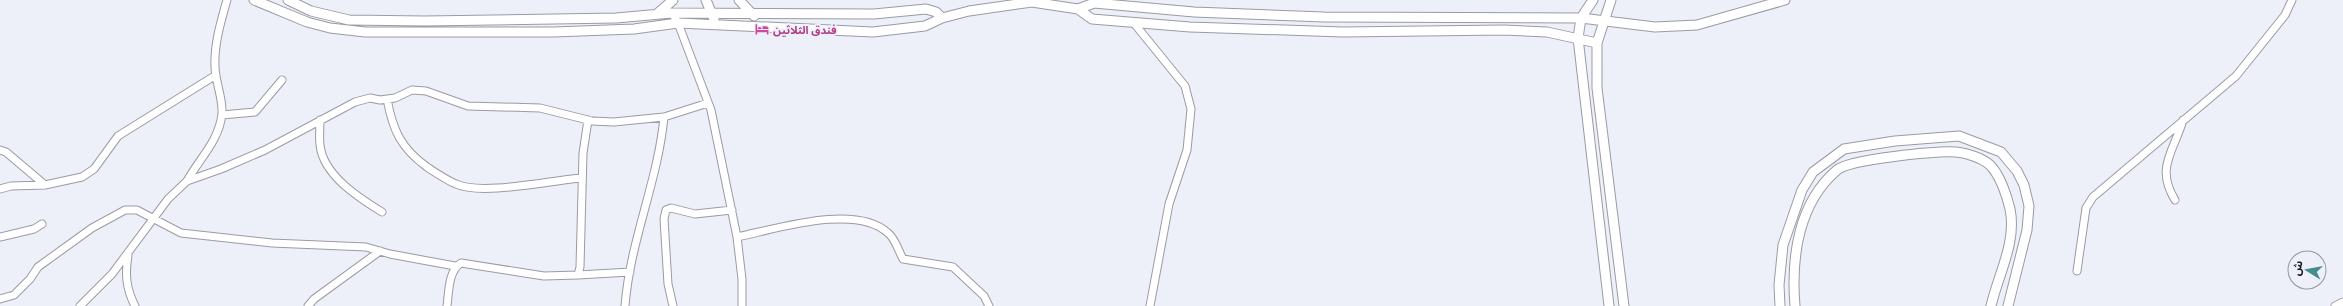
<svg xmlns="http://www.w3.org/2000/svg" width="2343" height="306" viewBox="0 0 2343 306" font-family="'Golos Text','Noto Sans Arabic',sans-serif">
<rect width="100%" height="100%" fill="#eef0f9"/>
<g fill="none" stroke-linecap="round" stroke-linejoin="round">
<!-- street casing -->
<g stroke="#9a9ba3" stroke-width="9">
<path id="street" d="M227,0C221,21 214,44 215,66C215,82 223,97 222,114C219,141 199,159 187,181L221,169L265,150L355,102L370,98L380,100L395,98L412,90L426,91L468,106L540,108L592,121L614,122L664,117L708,103
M672,13L678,23L711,110L737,237L742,279V306
M1133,22L1185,86L1191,109L1187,150L1169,204L1150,306
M387,99C393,131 401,148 427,167C436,173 446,180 456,184C482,196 552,180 582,178
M222,115L255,112L282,80
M320,120C320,128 319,137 320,145C323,175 359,198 382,212
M588,120L583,153L580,267L578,275L630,272
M0,150L6,152L45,185
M0,189L11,186L45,185L82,177L94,169L118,136L216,75
M2175,200C2155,168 2174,151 2183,120
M0,237L34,229L42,224
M737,237C776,229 856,203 888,233C895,238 899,252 903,259L953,267L984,296L989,306
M128,255C125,275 126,288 135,306
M2077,271L2086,208L2093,197L2236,76L2285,15L2292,0
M0,299L14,295L30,279L38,267L92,228L125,210H137L181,233L272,243L366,247L390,254L455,266
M80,306L112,274L168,199L187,181
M308,306L314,299L380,251
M447,306C449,292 448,271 461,263L544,276L578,275
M625,306C630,241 658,181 664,117
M673,306L668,284L664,219L666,210L671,208L695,214L732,210
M2335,306L2343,302"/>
</g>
<!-- secondary casing -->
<g stroke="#9a9ba3" stroke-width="11">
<path id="secondary" d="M254,0L307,22L330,28L365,32H554L634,29L678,23L873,32L925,26L942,18L969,11L1032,2L1078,9L1092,19L1190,27L1343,32L1504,30L1547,32L1597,43
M288,0L311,11L349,20L425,21L616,18L672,13L874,14L926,9L936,12L942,18
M706,0L714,19
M739,0L754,16
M1593,0L1581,18L1578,38L1609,306
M1611,0L1597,43V88L1624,306
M1078,9L1094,3L1194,12L1324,17L1581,18L1655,27L1697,25L1785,0
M657,14L673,0
M1780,306L1779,285L1783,245L1802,190L1813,172L1844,149L1895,141L1959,136L2001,152L2017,171L2024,185L2029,206L2027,230L2008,306
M1795,306C1791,258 1798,203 1837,170C1850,159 1937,151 1956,152C1967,153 1982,158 1990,165C2000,175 2007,196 2010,209C2017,242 1998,275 1991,306"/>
</g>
<!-- street -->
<use href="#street" stroke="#fff" stroke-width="7"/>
<!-- secondary -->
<use href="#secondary" stroke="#fff" stroke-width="9"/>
</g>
<!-- icons -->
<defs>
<g id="hotel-bare" transform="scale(1.08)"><path d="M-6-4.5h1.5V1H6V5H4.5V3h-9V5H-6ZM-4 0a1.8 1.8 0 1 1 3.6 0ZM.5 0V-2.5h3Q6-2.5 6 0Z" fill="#d1479c" stroke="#eef0f9" stroke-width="2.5" paint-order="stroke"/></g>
</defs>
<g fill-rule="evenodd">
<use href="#hotel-bare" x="762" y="29"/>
</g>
<g text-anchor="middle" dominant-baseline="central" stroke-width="4" stroke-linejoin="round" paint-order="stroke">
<!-- hotel labels -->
<g font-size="11" font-weight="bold" fill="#b23c85" stroke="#eef0f9" text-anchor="start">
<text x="773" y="29">فندق الثلاثين</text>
</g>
</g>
<!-- north arrow -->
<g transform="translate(2307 270) rotate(281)"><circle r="19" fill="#eef0f9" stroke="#9899a0"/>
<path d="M0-3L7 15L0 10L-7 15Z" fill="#448c91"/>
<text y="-6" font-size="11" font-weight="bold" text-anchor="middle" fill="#16171a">ش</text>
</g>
</svg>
